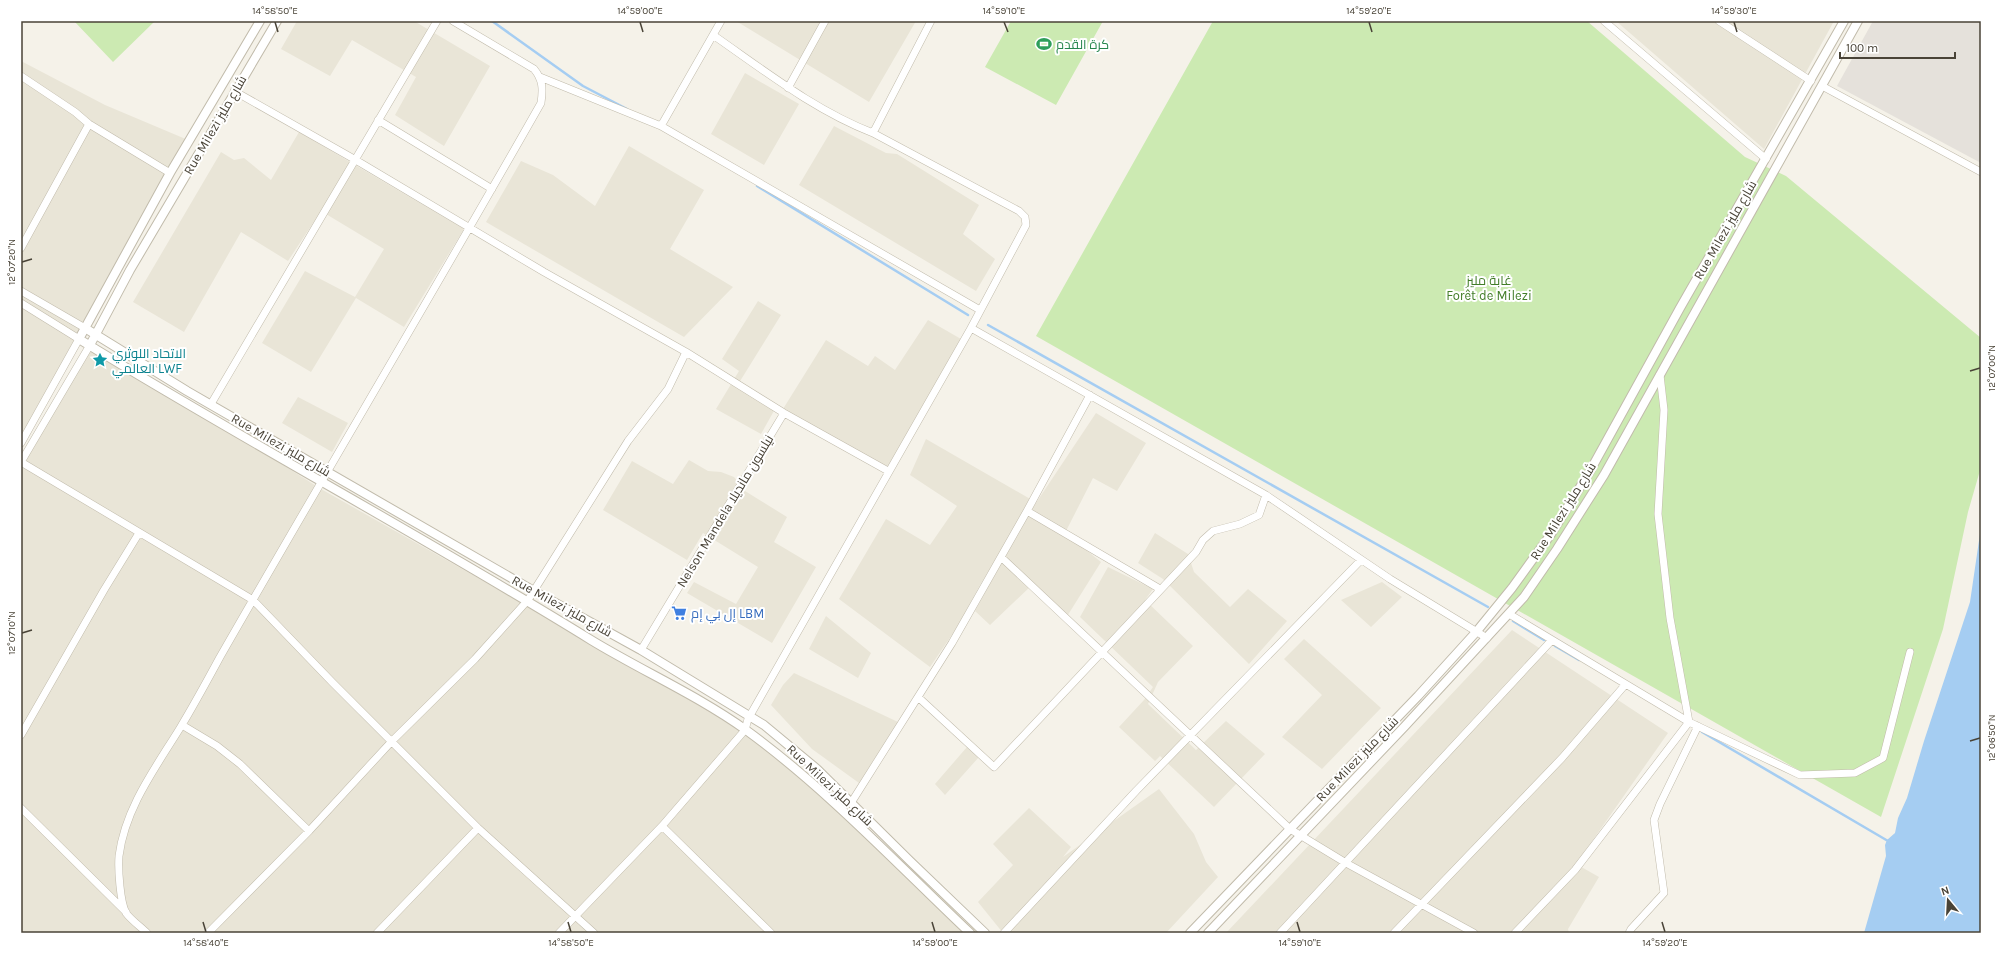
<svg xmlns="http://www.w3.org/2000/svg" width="2002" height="954" viewBox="0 0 2002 954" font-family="Karla,Cairo,sans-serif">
<rect width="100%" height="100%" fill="#f5f2e9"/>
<!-- residential -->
<path fill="#e9e5d7" d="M297,21H414L490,66L444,146L395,115L416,77L352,40L330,76L281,49Z
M736,21H916L869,102Z
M1616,21H1834L1764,149Z
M21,61L105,105L188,140L21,440Z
M745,73L799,104L764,165L711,134Z
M834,126L886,153L897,154L979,205L963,234L995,259L976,291L799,185Z
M299,132L464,229L404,327L356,298L311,372L262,343L305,271L355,297L384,249L321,211L288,261L241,232L184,332L133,302L221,152L234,160L244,158L271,180Z
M629,146L704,190L670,249L733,287L684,337L486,222L521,161L553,175L595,206Z
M758,301L781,315L737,386L775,409L761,434L716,409L739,371L722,359Z
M928,320L961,339L888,467L783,409L826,340L868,366L875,356L895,370Z
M92,344L321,489L756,735L985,933H21V466Z
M298,397L348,423L332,452L282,423Z
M1096,413L1146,443L1117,491L1093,478L1065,533L1101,562L1066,618L1032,585L990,625L975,611L1028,515Z
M926,439L1032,500L980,585L956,629L930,667L839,599L886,519L930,545L957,506L910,475Z
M689,460L708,471L721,472L734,477L745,491L787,517L774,542L816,567L772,643L687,593L694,582L736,604L758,567L703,533L687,560L603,510L632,461L673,484Z
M1155,533L1188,554L1194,572L1230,607L1248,589L1287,621L1249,664L1163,579L1138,563Z
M1108,567L1153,589L1145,600L1193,646L1158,682L1148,704L1196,750L1226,721L1265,754L1214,807L1160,756L1155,761L1119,727L1144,700L1153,687L1080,617Z
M1382,582L1402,597L1371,627L1341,600Z
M826,616L871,653L858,678L809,649Z
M1512,630L1668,733L1576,864L1599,877L1568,929L1569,933H1226Z
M1304,639L1381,708L1322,769L1282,737L1322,695L1284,659Z
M794,673L898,722L859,783L812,749L771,705L783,685Z
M967,747L979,757L945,795L935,784Z
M1159,789L1194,834L1206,862L1218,877L1166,933H1003L978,902L1013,865L993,844L1029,808L1071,847L1063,857Z"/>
<!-- industrial -->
<path fill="#e5e1db" d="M1873,21H1981V163L1837,86Z"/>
<!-- green -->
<path fill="#cceab2" d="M74,21H155L113,62Z
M1011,21H1103L1056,105L985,67Z
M1213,21H1587L1745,157L1786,176L1981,338V467L1968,512L1943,629L1881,817L1036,336Z"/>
<!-- water -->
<path fill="#a5cdf2" d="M1981,527V933H1864L1886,856L1885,845L1887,840L1895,833L1898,818L1907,798L1924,741L1970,602Z"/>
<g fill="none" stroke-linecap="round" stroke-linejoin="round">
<!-- stream -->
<path stroke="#a5cdf2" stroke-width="2.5" d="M492,21L583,86L627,109
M757,186L968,315
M988,325L1488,607
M1513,621L1544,640
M1555,646L1579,660
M1702,732L1888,841"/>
<!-- minor casing -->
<g stroke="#c1bbab" stroke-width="8">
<path id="minor" d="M1604,21L1766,159
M1719,21L1811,81
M21,76L75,112L89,124L170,173
M540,77L661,126L980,310
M1822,86L1981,172
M788,88L825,21
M234,91L354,159L544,272L686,352L784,413L888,471
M378,120L492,189
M661,126L721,21
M873,133L931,21
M21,248L89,124
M21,291L85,328
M21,303L79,339L21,443
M971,328L1266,495L1390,579L1487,638
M211,404L437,21
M21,462L253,600L332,682L478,828L594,933
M21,462L90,345
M1027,511L1160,589
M1001,557L1290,829L1346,863L1474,933
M1509,614L1689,722L1800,775L1855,773L1883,758L1910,652
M641,650L784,413
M918,697L994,767L1196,552L1203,540L1213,531L1240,524L1259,515L1266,495
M182,725L217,746L240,764L309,831
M21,735L104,590L139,533
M851,803L952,643L1027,511L1090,395
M21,808L126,912
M662,826L771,933
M147,933C141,927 131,920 126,913C120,902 118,869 119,856C125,808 156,767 180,728C194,705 207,681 220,657C326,472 436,288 541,103C543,89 543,80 534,69L453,21
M208,933L309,831L392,741L475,659L528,600L628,441L668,389L686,352
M377,933L478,828
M559,933L662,826L745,730L748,719L971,328L1026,225L1025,217L1019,211L873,133C814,110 765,71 713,35
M1004,933L1136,791L1361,560
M1280,933L1552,640
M1394,933L1562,758L1625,685
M1515,933L1575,870L1689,722L1670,618L1658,514L1664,410L1660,375
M1629,933L1631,929L1664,893L1654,820L1660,804L1698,726"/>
</g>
<!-- tertiary casing -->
<g stroke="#c1bbab" stroke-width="10">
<path id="tertiary" d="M260,21L170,173L79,339C248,443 423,536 591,640C642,671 697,695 746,730C827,789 897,864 970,933
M85,328L187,391L534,591L641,650L764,725L817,769L910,861L985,933
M90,345L130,270L277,21
M1190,933L1418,696L1477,631L1512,588L1551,534L1590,471L1680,308L1844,21
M1208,933L1405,726L1524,597L1557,549L1604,475L1858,21"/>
</g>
<!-- minor -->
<use href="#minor" stroke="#fff" stroke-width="7"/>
<!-- tertiary -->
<use href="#tertiary" stroke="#fff" stroke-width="8"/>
</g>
<!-- ticks -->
<path fill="none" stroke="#494337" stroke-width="1.5" d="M275,22L278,32M640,22L643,32M1004,22L1008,32M1369,22L1372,32M1734,22L1737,32M22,262L32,259M1970,371L1980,368M22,633L32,630M1970,741L1980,738M203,922L206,932M568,922L571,932M932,922L935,932M1297,922L1300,932M1662,922L1665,932"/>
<!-- icons -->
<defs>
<g id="stadium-bare" transform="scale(1.2)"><path d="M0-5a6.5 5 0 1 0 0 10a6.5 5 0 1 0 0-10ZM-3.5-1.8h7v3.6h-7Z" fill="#2e9e5b" stroke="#fff" stroke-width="2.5" paint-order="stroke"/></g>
<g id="sight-bare" transform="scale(1.2)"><path d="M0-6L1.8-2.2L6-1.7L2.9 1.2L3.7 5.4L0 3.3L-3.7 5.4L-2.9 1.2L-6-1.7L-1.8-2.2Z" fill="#0f9aa8" stroke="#fff" stroke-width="2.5" paint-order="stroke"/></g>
<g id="supermarket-bare" transform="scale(1.2)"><path d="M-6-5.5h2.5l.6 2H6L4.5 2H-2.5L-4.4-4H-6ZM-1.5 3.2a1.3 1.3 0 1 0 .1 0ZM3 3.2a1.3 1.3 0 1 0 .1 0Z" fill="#3f7fe0" stroke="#fff" stroke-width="2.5" paint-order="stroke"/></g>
</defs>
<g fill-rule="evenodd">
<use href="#stadium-bare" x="1044" y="44"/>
<use href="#sight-bare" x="100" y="360"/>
<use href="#supermarket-bare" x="679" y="613"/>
</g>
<g text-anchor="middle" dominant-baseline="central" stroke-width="4" stroke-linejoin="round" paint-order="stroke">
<!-- leisure labels -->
<g font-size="13" fill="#27864d" stroke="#fff" text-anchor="start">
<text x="1056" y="44">كرة القدم</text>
</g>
<!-- street labels -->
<g font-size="13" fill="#494337" stroke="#fff">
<text transform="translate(215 125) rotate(-60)">Rue Milezi شارع مليز</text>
<text transform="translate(1725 230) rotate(-60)">Rue Milezi شارع مليز</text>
<text transform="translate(281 445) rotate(30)">Rue Milezi شارع مليز</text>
<text transform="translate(725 511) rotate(-59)">Nelson Mandela نيلسون مانديلا</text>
<text transform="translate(1563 511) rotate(-58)">Rue Milezi شارع مليز</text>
<text transform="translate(562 606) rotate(29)">Rue Milezi شارع مليز</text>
<text transform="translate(1357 759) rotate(-46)">Rue Milezi شارع مليز</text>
<text transform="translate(830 785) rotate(43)">Rue Milezi شارع مليز</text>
</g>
<!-- park labels -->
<g font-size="13" fill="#427d28" stroke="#fff">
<text x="1489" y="280">غابة مليز<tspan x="1489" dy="15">Forêt de Milezi</tspan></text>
</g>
<!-- culture labels -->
<g font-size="13" fill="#0d838f" stroke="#fff" text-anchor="start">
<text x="112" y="353">الاتحاد اللوثري<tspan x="112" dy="15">العالمي LWF</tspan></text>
</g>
<!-- shop labels -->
<g font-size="13" fill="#366cbe" stroke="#fff" text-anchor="start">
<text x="691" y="613">إل بي إم LBM</text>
</g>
</g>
<!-- border -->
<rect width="2002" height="954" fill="none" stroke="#ffffff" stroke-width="44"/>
<!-- north arrow -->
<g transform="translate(1948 900) rotate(342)" stroke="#ffffff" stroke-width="3" paint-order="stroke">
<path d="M0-3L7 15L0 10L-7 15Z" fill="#494337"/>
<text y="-6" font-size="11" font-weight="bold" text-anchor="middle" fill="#494337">N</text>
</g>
<!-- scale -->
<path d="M1840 52v6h115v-6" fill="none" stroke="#494337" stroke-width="2"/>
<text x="1846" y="52" font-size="12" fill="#494337" stroke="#ffffff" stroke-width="3" paint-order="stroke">100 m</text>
<rect x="22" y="22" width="1958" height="910" fill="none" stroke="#494337" stroke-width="1.5"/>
<g font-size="10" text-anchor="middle" fill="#494337">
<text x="275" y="14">14°58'50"E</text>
<text x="640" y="14">14°59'00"E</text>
<text x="1004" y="14">14°59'10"E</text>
<text x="1369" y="14">14°59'20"E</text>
<text x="1734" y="14">14°59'30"E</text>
<text transform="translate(11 262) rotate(-90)" y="4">12°07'20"N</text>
<text transform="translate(1991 368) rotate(-90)" y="4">12°07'00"N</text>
<text transform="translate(11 633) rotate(-90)" y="4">12°07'10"N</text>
<text transform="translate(1991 738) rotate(-90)" y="4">12°06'50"N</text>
<text x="206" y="946">14°58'40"E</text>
<text x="571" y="946">14°58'50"E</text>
<text x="935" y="946">14°59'00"E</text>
<text x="1300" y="946">14°59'10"E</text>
<text x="1665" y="946">14°59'20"E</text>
</g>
</svg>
